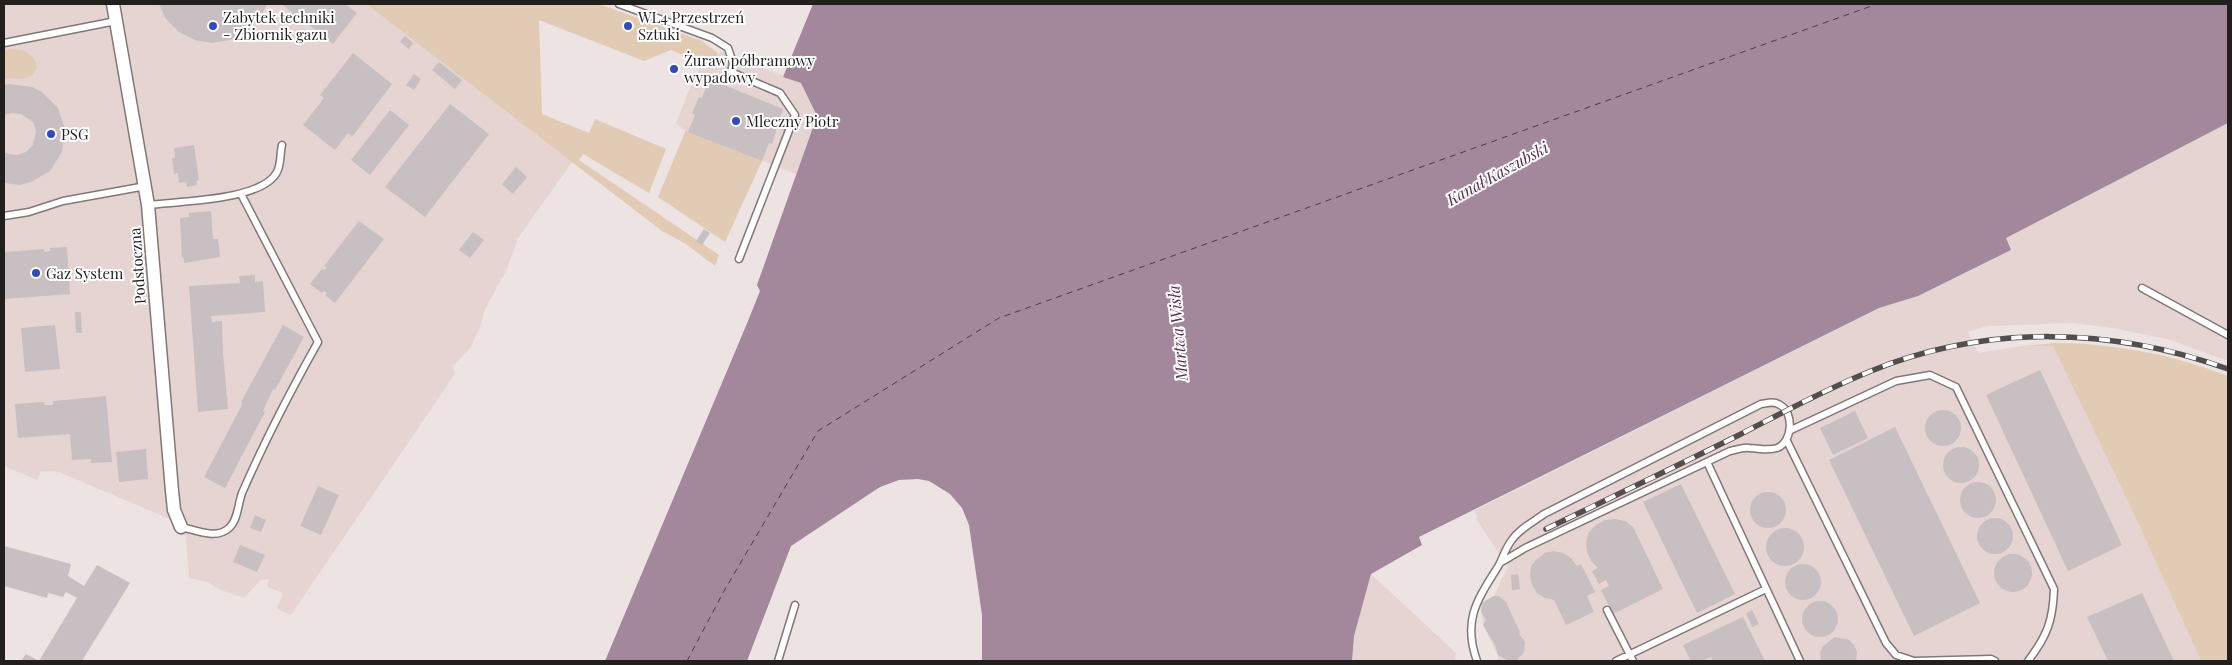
<svg xmlns="http://www.w3.org/2000/svg" width="2232" height="665" viewBox="0 0 2232 665" font-family="'Playfair Display',serif">
<rect width="100%" height="100%" fill="#ece3e2"/>
<!-- built -->
<path fill="#e6d4d2" d="M4,4H366L572,162L518,238L506,271L485,309L481,324L471,347L453,366L455,374L291,615L277,609L283,593L267,587L269,579L260,580L244,598L221,590L207,582L189,578L186,536L178,534L173,529L172,520L59,472L41,471L37,480L4,466Z
M720,51L801,83L817,116L796,174L688,132L676,124L688,92L702,63L716,60Z
M2228,123V361L2167,339L2112,328L2074,323L1987,326L1968,332L1978,353L2023,346H2053L2133,512L2201,661H1498V656L1483,625L1481,608L1485,600L1494,596L1508,567L1476,519L1478,518L1474,511L1879,308L1918,296L2011,250L2005,238Z
M1371,574L1456,653L1455,661H1352L1354,636Z"/>
<!-- green -->
<path fill="#e1cbb4" d="M366,4H599L702,41L718,53L716,60L702,63L671,50L644,61L539,20L542,114L589,133L595,119L666,149L649,193L583,154L579,160L719,255L715,266L686,244L662,231Z
M11,49L23,50L34,58L37,67L32,76C24,81 13,77 4,79V51Z
M686,130L762,161L725,242L658,197Z
M2055,343C2114,343 2174,355 2228,376V661H2201L2133,512L2053,346H2023Z"/>
<!-- water -->
<path fill="#a2889a" d="M813,4H2228V123L2006,238L2011,250L1918,296L1879,308L1419,537L1422,545L1371,574L1354,636L1352,661H982V615L969,525L962,508L950,494L929,481L918,479L899,480L880,487L791,546L747,661H605L748,321L760,291L757,285L817,116L801,83L783,77Z"/>
<g fill="none" stroke-linecap="round" stroke-linejoin="round">
<!-- ferry -->
<path stroke="#58314e" stroke-width="1" stroke-dasharray="6 5" stroke-linecap="butt" d="M687,661L724,591L818,431L999,318L1877,4"/>
</g>
<!-- building -->
<path fill="#c7bfc1" d="M159,4H267L259,20L246,32L230,40L212,43L195,40L179,32L166,19Z
M282,4H345L357,13L333,44L298,16L295,20L290,16L293,13Z
M405,36L413,43L409,49L400,42Z
M353,53L392,84L352,137L348,133L335,150L303,125L324,98L320,95Z
M439,62L462,80L455,89L432,70Z
M414,74L421,79L414,90L406,85Z
M709,79L783,109L772,144L769,143L762,161L688,132L695,115L692,113L699,97L702,98Z
M9,84L32,87L42,92L58,108L65,129L62,152L50,171L31,182L20,185L4,183V153L17,155L26,152L33,145L36,131L33,122L21,114L12,113L4,115V85Z
M450,104L489,134L425,217L385,187Z
M390,110L409,125L370,175L351,160Z
M784,116L789,118L784,131L779,129Z
M194,145L199,180L196,181L197,185L187,187L186,182L179,183L178,173L174,174L172,158H175L174,148Z
M516,167L527,177L513,194L502,184Z
M211,211L213,239H218L220,257L184,263V258H182L180,218L189,217V213Z
M359,221L384,239L335,303L325,295L327,293L324,291L322,293L310,284L322,269L324,270L327,268L324,266Z
M704,229L710,233L702,245L696,241Z
M473,232L484,240L470,258L459,250Z
M67,247L70,294L4,299V252L44,249V252L50,251V248Z
M255,275V282L263,281L265,312L211,316L212,322L222,321L223,353L228,409L198,412L189,286L240,283L239,276Z
M75,312H81L82,333H76Z
M55,325L60,369L25,372L21,328Z
M283,325L304,337L275,390L273,389L263,411L265,412L225,488L204,477L243,403L241,402Z
M2040,370L2122,545L2068,571L1986,395Z
M106,396L112,462L91,463V459L72,460L70,434L18,438L15,404L44,402L45,405H53V401Z
M1925 428a18 18 0 1 1 36 0a18 18 0 1 1-36 0Z
M1855,411L1868,438L1833,455L1820,428Z
M1895,427L1980,603L1914,636L1829,460Z
M1943 465a18 18 0 1 1 36 0a18 18 0 1 1-36 0Z
M146,449L148,479L119,482L116,452Z
M1960 500a18 18 0 1 1 36 0a18 18 0 1 1-36 0Z
M1681,484L1735,594L1697,613L1643,502Z
M318,486L339,495L321,535L300,526Z
M1750 510a18 18 0 1 1 36 0a18 18 0 1 1-36 0Z
M255,515L266,520L261,532L250,528Z
M1977 536a18 18 0 1 1 36 0a18 18 0 1 1-36 0Z
M1615,519L1625,521L1633,527L1663,589L1613,614L1601,590L1609,586L1606,580L1599,584L1592,571L1598,568L1591,561L1587,552L1586,542L1589,532L1596,525L1605,520Z
M1766 547a19 19 0 1 1 38 0a19 19 0 1 1-38 0Z
M240,545L265,555L257,572L233,562Z
M4,546L71,564L68,576L84,586L97,565L130,583L82,661H39L77,598L66,592L63,597L48,593L47,598L4,586Z
M1554,551L1563,553L1571,558L1577,566L1581,564L1595,592L1587,596L1594,612L1566,625L1554,600L1545,598L1537,593L1532,585L1530,576L1531,566L1537,559L1545,553Z
M1994 573a19 19 0 1 1 38 0a19 19 0 1 1-38 0Z
M1785 582a18 18 0 1 1 36 0a18 18 0 1 1-36 0Z
M1518,574L1520,589L1512,590L1511,575Z
M2142,593L2174,661H2108L2087,617Z
M1494,596H1499L1506,602L1520,632L1519,634L1525,642L1524,652L1517,660H1507L1498,655L1495,645L1483,625L1486,620L1481,612L1482,603Z
M1802 619a18 18 0 1 1 36 0a18 18 0 1 1-36 0Z
M1752,610L1759,624L1752,627L1746,613Z
M1743,617L1765,661H1713L1711,657L1702,661H1691L1683,645Z
M1835,637L1849,640L1854,645L1857,652L1856,661H1821L1820,652L1823,646Z
M26,654L39,661H21Z"/>
<g fill="none" stroke-linecap="round" stroke-linejoin="round">
<!-- lane casing -->
<g stroke="#807877" stroke-width="9">
<path id="lane" d="M619,4L712,38L728,48L733,63L731,72L780,93L795,115L739,259
M4,43L116,21
M148,205C179,201 262,201 277,172C281,165 280,153 282,145
M4,216L29,212L63,201L146,186
M2142,288L2228,335
M1791,430L1896,381L1930,375L1956,387L2054,589C2053,621 2047,636 2028,661
M1787,441L1886,643L1896,655L1914,661L1991,659L1995,661
M1707,462L1800,661
M181,527C196,530 216,540 229,528C238,520 238,504 242,493C265,440 290,392 318,342L241,194
M1607,610L1633,661
M778,661L795,605
M1477,661C1462,619 1478,599 1499,565C1503,557 1506,548 1511,541C1519,529 1533,522 1544,514L1761,404C1768,403 1774,401 1780,405C1794,412 1793,442 1777,448C1768,451 1758,448 1749,448C1743,447 1736,450 1730,451L1525,548L1500,563
M1616,661L1766,589"/>
</g>
<!-- street casing -->
<g stroke="#807877" stroke-width="15">
<path id="street" d="M113,4L148,205L172,491L174,510L181,527"/>
</g>
<!-- lane -->
<use href="#lane" stroke="#fff" stroke-width="6"/>
<!-- street -->
<use href="#street" stroke="#fff" stroke-width="12"/>
<!-- rail casing -->
<g stroke="#524e4e" stroke-width="5.5">
<path id="rail" d="M1546,529C1610,498 1675,467 1739,435C1782,413 1826,389 1871,371C1987,324 2112,327 2228,369"/>
</g>
<!-- rail -->
<use href="#rail" stroke="#fff" stroke-width="4" stroke-dasharray="11" stroke-linecap="butt"/>
</g>
<!-- markers -->
<g fill="#344abc" stroke="#fff" stroke-width="2">
<circle cx="213" cy="26" r="5"/>
<circle cx="628" cy="26" r="5"/>
<circle cx="674" cy="69" r="5"/>
<circle cx="736" cy="121" r="5"/>
<circle cx="51" cy="134" r="5"/>
<circle cx="36" cy="273" r="5"/>
</g>
<g text-anchor="middle" dominant-baseline="central" stroke-width="4" stroke-linejoin="round" paint-order="stroke">
<!-- poi labels -->
<g font-size="15" fill="#221f1f" stroke="#fff" text-anchor="start">
<text x="223" y="17">Zabytek techniki<tspan x="223" dy="17">- Zbiornik gazu</tspan></text>
<text x="638" y="17">WL4 Przestrzeń<tspan x="638" dy="17">Sztuki</tspan></text>
<text x="684" y="60">Żuraw półbramowy<tspan x="684" dy="17">wypadowy</tspan></text>
<text x="746" y="121">Mleczny Piotr</text>
<text x="61" y="134">PSG</text>
<text x="46" y="273">Gaz System</text>
</g>
<!-- street labels -->
<g font-size="15" fill="#221f1f" stroke="#fff">
<text transform="translate(137 266) rotate(-94)">Podstoczna</text>
</g>
<!-- water labels -->
<g font-size="16" font-style="italic" fill="#58314e" stroke="#fff">
<text transform="translate(1497 173) rotate(-29)">Kanał Kaszubski</text>
<text transform="translate(1177 333) rotate(-95)">Martwa Wisła</text>
</g>
</g>
<!-- border -->
<rect width="2232" height="665" fill="none" stroke="#221f1f" stroke-width="10"/>
</svg>
